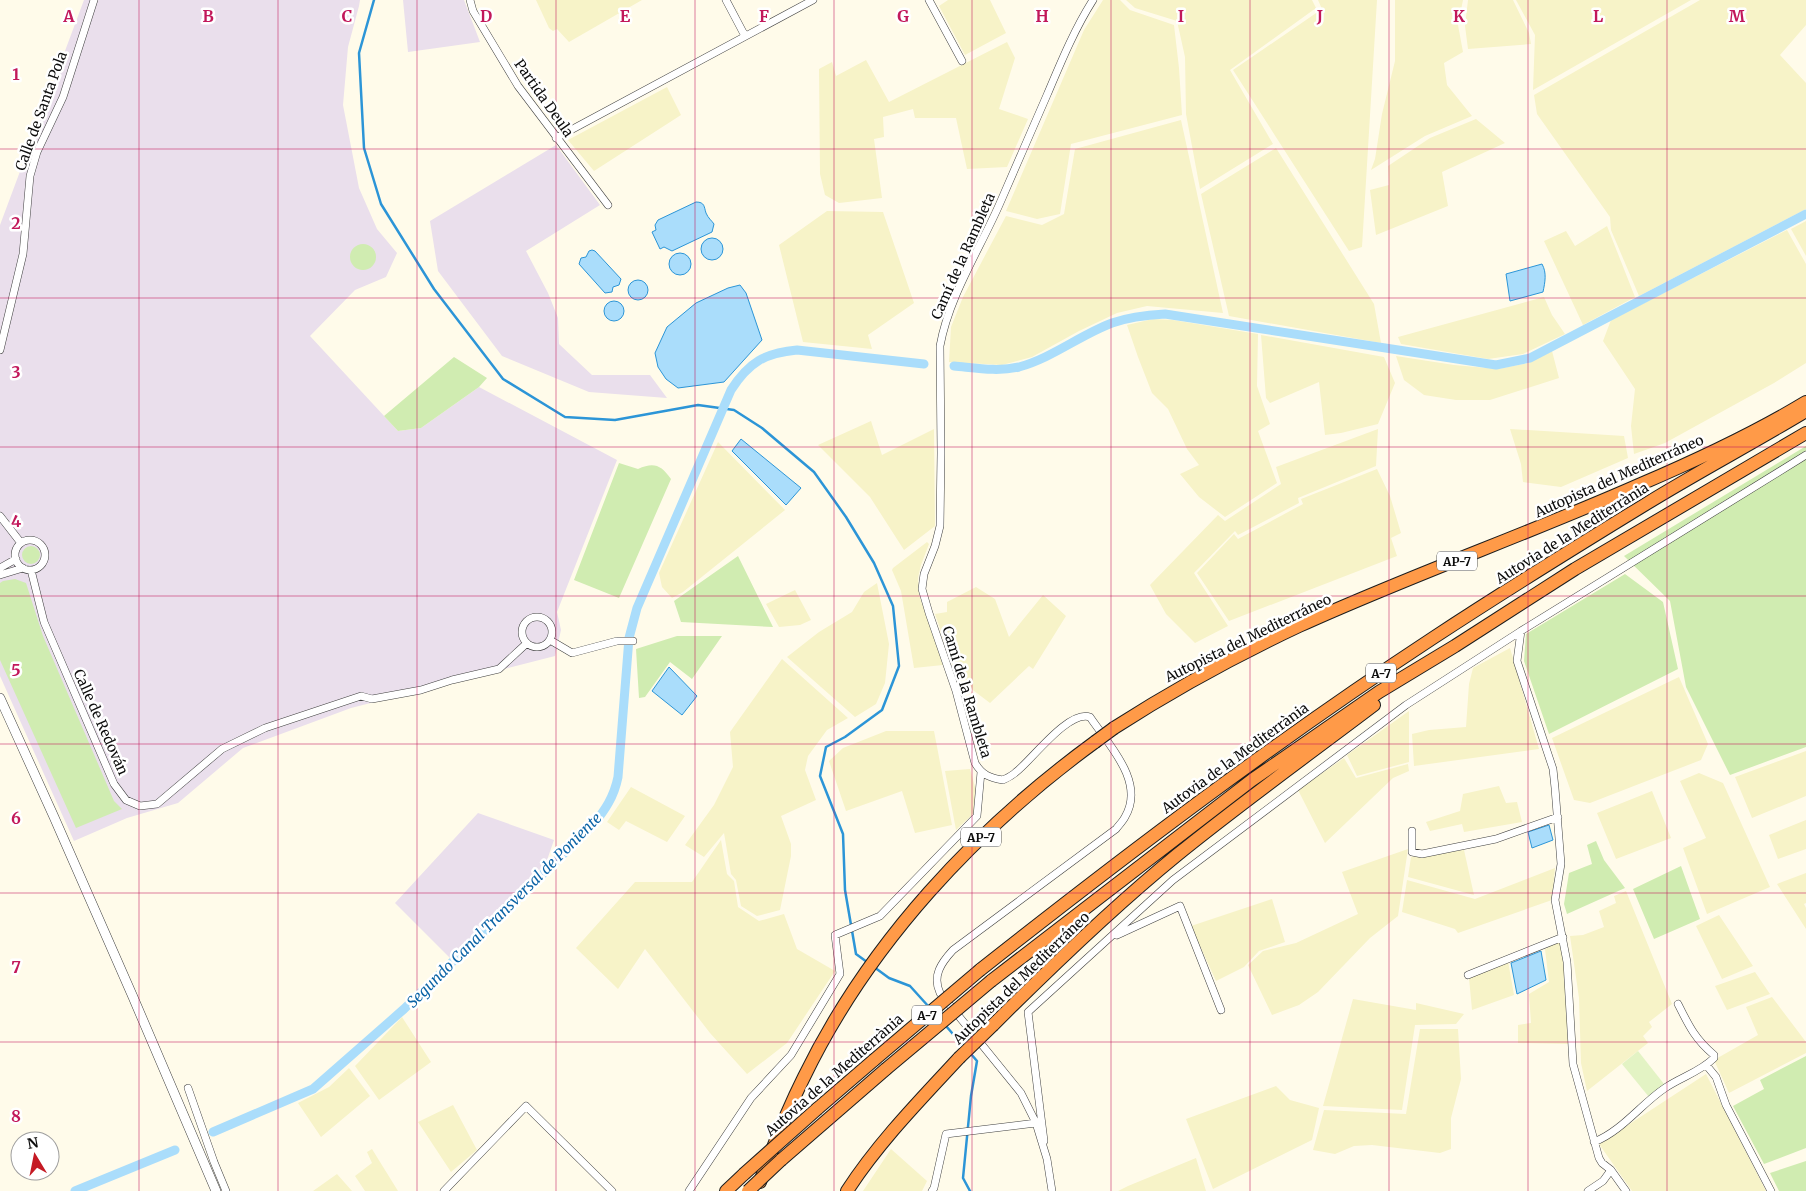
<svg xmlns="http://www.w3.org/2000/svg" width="1806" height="1191" viewBox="0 0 1806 1191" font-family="Merriweather,serif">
<rect width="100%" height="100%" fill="#fffbea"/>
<!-- industrial -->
<path fill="#eadfec" d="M84,0H360L359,6L348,47L343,105L359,188L377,229L397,253L386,277L355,290L310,336L398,431L421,428L479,387L617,460L557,612L561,630L555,656L351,708L243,748L178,803L127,818L74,841L0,676V225Z
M403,0H464L480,42L408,52Z
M556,145L600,205L526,251L548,293L558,318L559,344L592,375H650L667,398L589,392L502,356L438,271L430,221Z
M478,813L554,840L546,863L517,893L450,958L395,903Z"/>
<!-- farmland -->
<path fill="#f7f3c8" d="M536,0H642L569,42L557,29L553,31L549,28Z
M948,0H990L1006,33L965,55L939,6Z
M1103,0H1120L1130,10L1174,25L1179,68L1182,115L1071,144L1060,214L1037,219L1006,211L1084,30Z
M1126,0H1312L1316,8L1230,70L1273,144L1200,189L1186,114L1185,57L1177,21L1135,8Z
M1318,0H1377L1362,247L1349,251L1233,70L1322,9Z
M1395,0H1463L1458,25L1463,52L1444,63L1447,85L1472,116L1425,136L1371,170L1375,159L1382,114L1395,61Z
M1468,0H1513L1529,33L1531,44L1468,49L1465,26Z
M1516,0H1691L1533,90L1535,35Z
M1700,0H1806V25L1780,55L1806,83V209L1639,296L1611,230L1610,217L1537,114L1534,95Z
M1007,42L1015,58L999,109L1028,119L1007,167L967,169L956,118H915L913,109L883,117L884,137L874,139L882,198L839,203L825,195L820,174L819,69L832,62L836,76L866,60L889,102Z
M667,87L681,115L594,171L568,140Z
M1476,119L1505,143L1442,172L1448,206L1376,235L1370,190L1389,185L1388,166L1430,138Z
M1181,120L1223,313L1147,306L1117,313L1079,331L1032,357L1002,365L949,362L951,327L963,297L1006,216L1042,225L1064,214L1075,149Z
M1276,148L1374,304L1381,343L1229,316L1201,194Z
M827,211L883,212L914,303L868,335L872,349L803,342L779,245Z
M1806,221V256L1791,229Z
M1607,226L1635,297L1583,325L1544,241L1566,231L1575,246Z
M1787,230L1806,264V363L1774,383L1665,443L1634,454L1631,426L1635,389L1603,341L1611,320Z
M1544,297L1552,315L1565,334L1523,354L1488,359L1401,344L1398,337Z
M1153,319L1173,320L1258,334L1257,386L1270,424L1258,431L1277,483L1225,517L1199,497L1180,474L1199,465L1187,449L1168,409L1152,393L1138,357L1127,325Z
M1261,335L1384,357L1395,383L1378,424L1341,433L1325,435L1319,382L1270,403L1266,398Z
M1552,351L1559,378L1490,400H1456L1424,395L1404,380L1396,356L1454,365L1498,369L1528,363Z
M871,421L882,455L934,429L935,526L904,550L870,497L818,445Z
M1378,429L1376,466L1298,498L1299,503L1238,535L1235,531L1194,573L1228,626L1195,643L1166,614L1150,585L1218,515L1225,521L1281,484L1276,467Z
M1510,429L1624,436L1628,458L1561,487L1523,482L1521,464Z
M718,442L785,510L683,592L672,598L662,587L659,573Z
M1377,469L1390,496L1401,533L1391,538L1397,556L1229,621L1197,573L1234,534L1238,539L1303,504L1301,499Z
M927,542L929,544L921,565L918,578L919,595L943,665L914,668L901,591L892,570L893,568Z
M877,583L889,644L885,683L876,704L855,717L787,657L819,632L852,612L864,592Z
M976,587L995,599L1009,637L1043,595L1066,616L1033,669L1029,666L990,703L957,678L935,614L947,612V602Z
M795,590L811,620L800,625L779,627L766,604Z
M1510,648L1539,749L1414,766L1412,734L1429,730L1466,727L1469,684L1473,668Z
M782,659L848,718L827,730L808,756L805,770L816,800L781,816L791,844V856L780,910L757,916L741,906L736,880L731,874L724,833L704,857L685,845L714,805L733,767L730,732Z
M1679,677L1708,744L1701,760L1590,803L1574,800L1552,738Z
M1409,711V762L1357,776L1347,755Z
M886,731H934L952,825L915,833L902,791L846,811L829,761L843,748Z
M1806,751V796L1752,818L1735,777Z
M1344,758L1356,778L1408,764L1409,771L1393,778L1325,843L1298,790Z
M970,769L977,794L975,812L956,830L945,771Z
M1699,773L1723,783L1770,887L1707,914L1683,848L1706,838L1680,781Z
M1499,786L1506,803L1517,802L1522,822L1464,832L1462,824L1430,831L1426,822L1460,811L1463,794Z
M631,787L685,816L667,842L626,821L619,830L607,822Z
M1652,791L1671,838L1616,859L1597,813Z
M1806,820V849L1778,859L1769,835Z
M721,840L727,874L734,881L738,907L759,921L784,914L797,949L835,971L787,1043L747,1074L710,1033L645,949L618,989L576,948L635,882H692Z
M1408,849L1398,916L1370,938L1318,992L1299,1005L1272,1015L1248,965L1263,951L1296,943L1358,914L1342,872Z
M1464,850L1474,895L1408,877L1411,857Z
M1555,868L1552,900L1458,933L1455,929L1402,912L1407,880L1475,899Z
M1806,873V903L1804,904L1806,908V929L1777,884Z
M1626,891L1672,1004L1649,1022L1652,1027L1643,1036L1648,1043L1587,1091L1581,1063L1579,998L1570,936L1583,935L1604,927L1599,911L1616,903L1614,896Z
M1272,899L1285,942L1259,951L1244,967L1216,981L1191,926Z
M1719,915L1753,966L1722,979L1696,926Z
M1561,941L1565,972L1568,1044L1518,1043V1025L1531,1023L1529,994L1549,982L1545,949Z
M1508,961L1514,995L1472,1010L1469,978Z
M1755,972L1770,994L1727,1010L1715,986Z
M1772,997L1806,1042V1053L1729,1093L1714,1060L1758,1035L1746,1007Z
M1353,999L1416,1010V1003L1464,1014L1456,1024L1415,1025L1402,1110L1323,1106Z
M402,1017L431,1062L379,1100L355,1066Z
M1420,1029H1458L1461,1079L1451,1118V1149L1440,1153L1372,1145L1354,1146L1335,1154L1313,1150L1324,1110L1406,1114Z
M349,1068L370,1096L321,1137L298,1103L329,1087Z
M1706,1074L1766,1191H1632L1599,1144Z
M1276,1086L1290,1100L1319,1108L1312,1140L1213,1189L1186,1119Z
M453,1105L477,1150L451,1172L418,1122Z
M372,1149L398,1191H365L355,1176L372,1163L367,1152Z
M891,1149L927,1181L922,1191H863Z
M1196,1158L1206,1191H1118L1128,1186Z
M337,1174L352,1191H313Z"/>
<!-- green -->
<path fill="#d0ecb1" d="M350 257a13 13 0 1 1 26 0a13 13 0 1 1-26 0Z
M454,357L487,378L479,387L421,428L398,431L384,416Z
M1806,446V747L1730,775L1686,687L1670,601L1624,556Z
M619,463L638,469C654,462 661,465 671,479L619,598L574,580Z
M22 555a9 9 0 1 1 18 0a9 9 0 1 1-18 0Z
M738,556L773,627L681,622L674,601Z
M1625,574L1663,602L1678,669L1549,734L1524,661L1526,634Z
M15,579L26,583L43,636L114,801L122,809L76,828L0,660V583L3,581Z
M677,636H722L692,679L670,662L645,697L639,698L636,649Z
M1596,841L1604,860L1625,888L1567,914L1564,904L1569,873L1592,864L1587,845Z
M1681,866L1700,919L1654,939L1633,889Z
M1806,1056V1148L1764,1164L1733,1106L1764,1089L1760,1080Z
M1806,1161V1191H1779L1770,1173Z"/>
<!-- pitch -->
<path fill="#e3f3c4" d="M1638,1051L1664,1084L1649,1097L1622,1064Z"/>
<!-- water -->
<path fill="#aaddfb" stroke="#2c95d7" d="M696,202C705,202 704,207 706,213C708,218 712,221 714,224L712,232L672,251L664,247L660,249L652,232L656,230L655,225L658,220Z
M701 249a11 11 0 1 1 22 0a11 11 0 1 1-22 0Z
M592,250L595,251L621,279L619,285L613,287L612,292L605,293L579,264L581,258L586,257L589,251Z
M669 264a11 11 0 1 1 22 0a11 11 0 1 1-22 0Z
M1542,264C1547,273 1545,282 1543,292L1510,301L1506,274Z
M628 290a10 10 0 1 1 20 0a10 10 0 1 1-20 0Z
M740,285L746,293L762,340L724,382L678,388L666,379L658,367L655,353L667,327L696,303L728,288Z
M604 311a10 10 0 1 1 20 0a10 10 0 1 1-20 0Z
M741,439L801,488L786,505L732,451Z
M669,667L697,696L682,715L652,691Z
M1549,825L1553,840L1532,848L1528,832Z
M1541,951L1546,980L1517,994L1511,963Z"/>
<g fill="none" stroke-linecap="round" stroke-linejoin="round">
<!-- stream -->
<path stroke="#2c95d7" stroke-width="2.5" d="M374,0L359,53L364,148L381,204L434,289L503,379L565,417L615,420L698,405L734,410L762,428L814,472L846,517L874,563L893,606L899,666L882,710L845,737L826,747L820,776L843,834L845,890L856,954L867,962
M874,967L889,978L910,986L929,1007
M946,1026L965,1048
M970,1191L963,1178L971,1096L977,1061L971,1054"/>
<!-- canal -->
<path stroke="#aaddfb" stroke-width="9" d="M954,366C976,368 998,372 1019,367C1052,358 1080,335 1112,323C1129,317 1147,315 1165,314L1496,365L1530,358L1806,214
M213,1132L313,1089L404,1009L593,825C605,810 614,797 618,777L629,638L637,608L731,390C749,362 765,353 797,350L924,364
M75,1191L175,1150"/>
<!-- minor casing -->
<g stroke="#3f3f3f" stroke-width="8">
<path id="minor" d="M470,0L473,11L518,86L608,205
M726,0L745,36
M929,0L962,61
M556,138L813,0
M0,350L23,254L30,176L37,152L63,97L94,0
M0,516L21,543
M15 555a15 15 0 1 1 30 0a15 15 0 1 1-30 0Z
M0,568L16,559
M31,570L44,622L114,784L126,800L140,806L157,804L222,749L265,728L361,696L372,699L421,690L452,680L499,669L527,643
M0,575L23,568
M522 632a15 15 0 1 1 30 0a15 15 0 1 1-30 0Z
M550,640L572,653L617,641H633
M1412,831V852L1422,854L1496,839L1558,817
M1117,935L1180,906L1221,1010
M1468,975L1563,937
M1707,1066L1716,1077L1726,1105L1771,1191
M188,1088L214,1162L226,1191
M1044,1141L1028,1012L1173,880L1406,705L1521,631
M1594,1142C1622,1131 1641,1104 1665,1088C1681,1077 1700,1072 1714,1058V1055C1695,1039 1689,1026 1678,1004
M444,1191L526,1106L612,1191
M689,1191L751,1098L791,1055L840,974L835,935L880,916L977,816L981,772
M932,1191L934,1188L946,1134L1036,1123
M1052,1191L1047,1159L1036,1123L1021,1093L940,993C932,976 941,963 953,950L1116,829C1119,825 1123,821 1125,817C1146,782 1108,744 1090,717C1068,710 1032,760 1016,772C1012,776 1007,778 1003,780C990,778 982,775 975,763L956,691L929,613L922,589L924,574L935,546L940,526L941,453L940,346C949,296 980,249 1000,203C1016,167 1031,131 1047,95C1061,62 1074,30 1093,0
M1588,1191L1603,1181L1611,1170
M1626,1191L1611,1170L1602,1163L1599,1158L1573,1064L1567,962L1555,900L1561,864L1555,788L1553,769L1517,661L1521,631L1806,455"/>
</g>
<!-- tertiary casing -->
<g stroke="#3f3f3f" stroke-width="10">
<path id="tertiary" d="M0,698L54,817L133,997L216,1191"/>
</g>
<!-- motorway casing -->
<g stroke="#1d1d1d" stroke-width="14">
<path id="motorway" d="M1114,728C1173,690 1235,656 1299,626C1411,575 1528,534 1641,484C1697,460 1753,434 1806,402
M980,970C1127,854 1276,741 1433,638C1503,592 1574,548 1646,504C1698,472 1753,443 1806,411
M991,981L1252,780L1379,692L1455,646L1575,569L1806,433
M993,1025C1052,966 1112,908 1177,855C1241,803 1308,755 1374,705
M817,1109L874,1060
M781,1160L886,1069
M760,1182C773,1146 787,1111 804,1077C869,943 976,829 1095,742
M726,1191L744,1174
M847,1191C878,1143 920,1100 959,1058"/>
</g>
<!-- minor -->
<use href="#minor" stroke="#fff" stroke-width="7"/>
<!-- tertiary -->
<use href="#tertiary" stroke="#fff" stroke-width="9"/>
<!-- motorway -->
<use href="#motorway" stroke="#ff9a48" stroke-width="12"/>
<!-- motorway-bridge casing -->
<g stroke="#1d1d1d" stroke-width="14" stroke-linecap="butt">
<path id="motorway-bridge" d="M1095,742L1114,728
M959,1058L993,1025
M874,1060L980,970
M886,1069L991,981
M744,1174L817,1109
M748,1191L781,1160"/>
</g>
<!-- motorway-bridge -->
<use href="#motorway-bridge" stroke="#ff9a48" stroke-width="12"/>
</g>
<!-- grid -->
<path fill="none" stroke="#c2185b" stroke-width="1" stroke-opacity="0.55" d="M139,0V1191M278,0V1191M417,0V1191M556,0V1191M695,0V1191M834,0V1191M972,0V1191M1111,0V1191M1250,0V1191M1389,0V1191M1528,0V1191M1667,0V1191M0,149H1806M0,298H1806M0,447H1806M0,596H1806M0,744H1806M0,893H1806M0,1042H1806"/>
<g text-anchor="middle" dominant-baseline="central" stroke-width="5" stroke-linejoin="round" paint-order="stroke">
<!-- shield labels -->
<g fill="#fff" stroke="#555" stroke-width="1">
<rect x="1437" y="551.5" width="40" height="19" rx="4"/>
<rect x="1366" y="663.5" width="30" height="19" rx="4"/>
<rect x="961" y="827.5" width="40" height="19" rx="4"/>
<rect x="912" y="1005.5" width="30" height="19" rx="4"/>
</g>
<g font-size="12" font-weight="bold" fill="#0c0c0c">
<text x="1457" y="561">AP-7</text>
<text x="1381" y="673">A-7</text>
<text x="981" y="837">AP-7</text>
<text x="927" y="1015">A-7</text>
</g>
<!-- street labels -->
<g font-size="14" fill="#0c0c0c" stroke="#fff">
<text transform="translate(544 98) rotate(55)">Partida Deula</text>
<text transform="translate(41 111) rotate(-70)">Calle de Santa Pola</text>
<text transform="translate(963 256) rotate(-66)">Camí de la Rambleta</text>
<text transform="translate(1619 476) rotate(-24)">Autopista del Mediterráneo</text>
<text transform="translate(1572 533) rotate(-32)">Autovia de la Mediterrània</text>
<text transform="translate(1248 638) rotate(-26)">Autopista del Mediterráneo</text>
<text transform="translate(967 692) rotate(73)">Camí de la Rambleta</text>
<text transform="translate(101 722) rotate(66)">Calle de Redován</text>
<text transform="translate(1235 758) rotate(-36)">Autovia de la Mediterrània</text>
<text transform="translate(1021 978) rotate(-44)">Autopista del Mediterráneo</text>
<text transform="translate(834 1075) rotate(-41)">Autovia de la Mediterrània</text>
</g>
<!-- water labels -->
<g font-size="15" font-style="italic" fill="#0c64a6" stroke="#fff">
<text transform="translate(504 910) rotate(-45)">Segundo Canal Transversal de Poniente</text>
</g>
</g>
<g font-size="16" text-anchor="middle" font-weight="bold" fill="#c2185b" stroke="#fff" stroke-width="5" stroke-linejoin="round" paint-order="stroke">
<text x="69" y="22">A</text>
<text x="208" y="22">B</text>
<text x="347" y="22">C</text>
<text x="486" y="22">D</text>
<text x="625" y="22">E</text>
<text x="764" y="22">F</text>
<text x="903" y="22">G</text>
<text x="1042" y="22">H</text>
<text x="1181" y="22">I</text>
<text x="1320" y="22">J</text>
<text x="1459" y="22">K</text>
<text x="1598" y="22">L</text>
<text x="1737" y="22">M</text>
<text x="16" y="80">1</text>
<text x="16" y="229">2</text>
<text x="16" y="378">3</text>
<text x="16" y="527">4</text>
<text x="16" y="676">5</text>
<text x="16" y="824">6</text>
<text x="16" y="973">7</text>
<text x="16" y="1122">8</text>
</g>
<!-- north arrow -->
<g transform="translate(35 1156) rotate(350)"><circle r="24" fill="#ffffff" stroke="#9e9e9e"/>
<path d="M0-4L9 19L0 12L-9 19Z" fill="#c51a24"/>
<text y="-8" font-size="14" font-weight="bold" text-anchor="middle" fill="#0c0c0c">N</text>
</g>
</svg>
